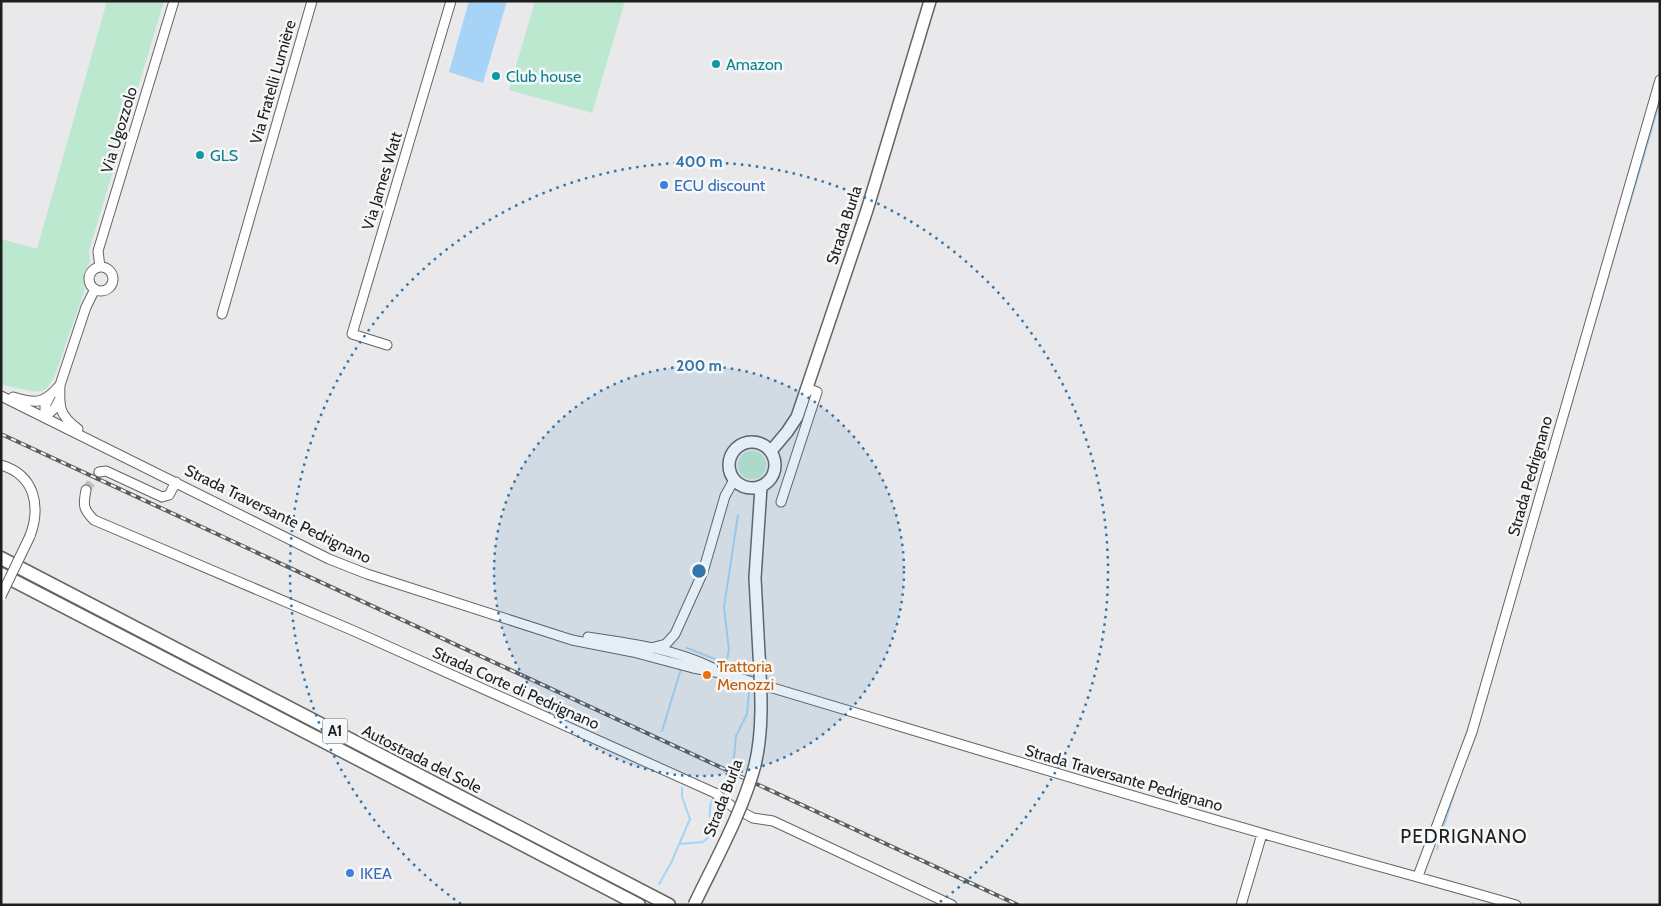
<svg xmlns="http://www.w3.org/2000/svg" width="1661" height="906" viewBox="0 0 1661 906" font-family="Cabin,sans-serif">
<rect width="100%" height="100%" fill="#e9e9eb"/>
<!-- green -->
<path fill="#bde8d0" d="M107,1H164L89,251L90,262L84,272V292L54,378L46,389L38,392L1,385V239L37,249Z
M535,1H625L592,113L509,90Z
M738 465a14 14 0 1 1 28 0a14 14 0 1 1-28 0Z"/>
<!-- water -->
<path fill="#a6d3f6" d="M469,1H507L483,83L449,72Z"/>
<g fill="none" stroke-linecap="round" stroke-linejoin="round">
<!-- stream -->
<path stroke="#a6d3f6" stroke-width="2" d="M1628,210L1660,101
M1596,318L1625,218
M1572,401L1593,327
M687,648L751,673L750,679
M725,669L729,650L724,607L738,515
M662,731L681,669
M734,758L736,736L747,714L750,683
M679,844L703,842L715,831C710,819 707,811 713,798
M1437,849L1457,784
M659,884L671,863L690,819L682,797V788
M1473,903L1474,905"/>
<!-- minor-tunnel -->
<path stroke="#c0c0c2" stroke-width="9" stroke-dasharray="9 4.5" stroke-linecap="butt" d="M86,490L99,472"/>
<!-- minor casing -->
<g stroke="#636465" stroke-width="11">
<path id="minor" d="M100,267L98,251L174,1
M89 279a12 12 0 1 1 24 0a12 12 0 1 1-24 0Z
M222,314L312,1
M387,345L352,334L451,1
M60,385L86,307L95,289
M1,396L329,559L367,574L572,640L633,652L693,668L726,674C904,727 1082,782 1261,833C1346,858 1431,880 1516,905
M50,396L45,406V417L55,408L59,400
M13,397C36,404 44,404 60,385C59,407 59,415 78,429
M1,465C35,475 41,506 30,536
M99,472L106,471L162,497L169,495L176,482
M86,490C83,505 83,509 94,520L354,631L624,752L715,793L733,807L753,818L773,821L952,905
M781,502L817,392L806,388
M588,637C630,643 674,649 713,668
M651,648L666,644L675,634L703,572L725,496L734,480
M1418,876L1472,732L1660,80
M1241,905L1262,834"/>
</g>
<!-- major casing -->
<g stroke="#636465" stroke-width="14">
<path id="major" d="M729 465a23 23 0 1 1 46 0a23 23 0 1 1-46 0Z
M771,451L787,432L797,417L867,210L930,1
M758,635L755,578L761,487"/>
</g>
<!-- highway casing -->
<g stroke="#636465" stroke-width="15">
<path id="highway" d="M1,558L669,905
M1,574L639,905"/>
</g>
<!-- minor -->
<use href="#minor" stroke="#fff" stroke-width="9"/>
<!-- major -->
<use href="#major" stroke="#fff" stroke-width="11"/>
<!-- highway -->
<use href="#highway" stroke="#fff" stroke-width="12"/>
<!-- rail casing -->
<g stroke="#5d5d5d" stroke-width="4">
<path id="rail" d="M1,434L1018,905"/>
</g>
<!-- rail -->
<use href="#rail" stroke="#f6f7f8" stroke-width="2" stroke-dasharray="5.5" stroke-linecap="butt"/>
<!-- minor-bridge casing -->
<g stroke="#636465" stroke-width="11" stroke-linecap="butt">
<path id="minor-bridge" d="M1,596L30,536"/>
</g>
<!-- major-bridge casing -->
<g stroke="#636465" stroke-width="14" stroke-linecap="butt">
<path id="major-bridge" d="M694,905C716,859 742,813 755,765C765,723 760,678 758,635"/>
</g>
<!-- minor-bridge -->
<use href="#minor-bridge" stroke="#fff" stroke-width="9"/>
<!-- major-bridge -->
<use href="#major-bridge" stroke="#fff" stroke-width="11"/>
</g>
<!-- distance rings -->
<circle cx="699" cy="571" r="205" fill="#3375ab" fill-opacity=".12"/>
<g fill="none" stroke="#3375ab" stroke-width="2.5" stroke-dasharray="2.5 5">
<circle cx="699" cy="571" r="205"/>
<path d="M461 904A409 409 0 1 1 937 904"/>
</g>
<!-- markers -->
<g fill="#0f9aa8" stroke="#f6f7f8" stroke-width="2">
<circle cx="716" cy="64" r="5"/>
<circle cx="496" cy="76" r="5"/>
<circle cx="200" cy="155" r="5"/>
</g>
<g fill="#3f7fe0" stroke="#f6f7f8" stroke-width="2">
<circle cx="664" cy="185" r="5"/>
<circle cx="350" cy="873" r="5"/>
</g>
<circle fill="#e8710a" stroke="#f6f7f8" stroke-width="2" cx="707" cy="675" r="5"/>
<g text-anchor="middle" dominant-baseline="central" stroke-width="5" stroke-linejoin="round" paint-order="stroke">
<!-- shield labels -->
<rect fill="#f6f7f8" stroke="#5f5f5f" stroke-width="1" x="322.5" y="718.5" width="25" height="25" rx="4"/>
<g font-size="15" font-weight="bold" fill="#1e1e1e">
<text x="335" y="731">A1</text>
</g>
<!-- culture labels -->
<g font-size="16" fill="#0d838f" stroke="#f6f7f8" text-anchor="start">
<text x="726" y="64">Amazon</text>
<text x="506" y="76">Club house</text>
<text x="210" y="155">GLS</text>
</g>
<!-- street labels -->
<g font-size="16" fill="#1e1e1e" stroke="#f6f7f8">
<text transform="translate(273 82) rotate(-74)">Via Fratelli Lumière</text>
<text transform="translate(119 130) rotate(-73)">Via Ugozzolo</text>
<text transform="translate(382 181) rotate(-73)">Via James Watt</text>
<text transform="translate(844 225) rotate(-72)">Strada Burla</text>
<text transform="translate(1530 476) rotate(-74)">Strada Pedrignano</text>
<text transform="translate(278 514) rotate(26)">Strada Traversante Pedrignano</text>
<text transform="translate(516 688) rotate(24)">Strada Corte di Pedrignano</text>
<text transform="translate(422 759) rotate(27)">Autostrada del Sole</text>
<text transform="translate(1124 778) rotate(16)">Strada Traversante Pedrignano</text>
<text transform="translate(723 798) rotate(-69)">Strada Burla</text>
</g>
<!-- shop labels -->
<g font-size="16" fill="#366cbe" stroke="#f6f7f8" text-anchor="start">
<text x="674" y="185">ECU discount</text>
<text x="360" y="873">IKEA</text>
</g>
<!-- food labels -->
<g font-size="16" fill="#c56008" stroke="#f6f7f8" text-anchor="start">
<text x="717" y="666">Trattoria<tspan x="717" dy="18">Menozzi</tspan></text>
</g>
<!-- quarter labels -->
<g font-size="19" letter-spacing="1" fill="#1e1e1e" stroke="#f6f7f8">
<text x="1464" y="836">PEDRIGNANO</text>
</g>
</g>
<circle cx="699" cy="571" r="8" fill="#3375ab" stroke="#f6f7f8" stroke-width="2.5"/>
<g font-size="15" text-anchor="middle" font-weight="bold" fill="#3375ab" stroke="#f6f7f8" stroke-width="5" stroke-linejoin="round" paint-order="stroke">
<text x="699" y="167">400 m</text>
<text x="699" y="371">200 m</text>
</g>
<!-- border -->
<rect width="1661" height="906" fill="none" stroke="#1e1e1e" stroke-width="5"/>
</svg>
